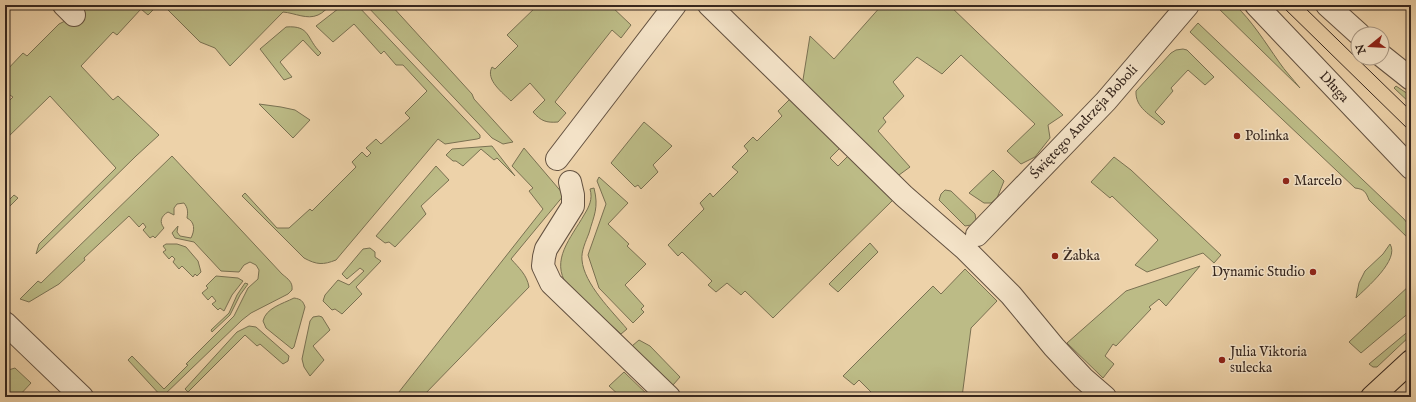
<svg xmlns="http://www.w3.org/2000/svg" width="1416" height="402" viewBox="0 0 1416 402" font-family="'IM FELL English',serif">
<rect width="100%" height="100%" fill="#edd2a9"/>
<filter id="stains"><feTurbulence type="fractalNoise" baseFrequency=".005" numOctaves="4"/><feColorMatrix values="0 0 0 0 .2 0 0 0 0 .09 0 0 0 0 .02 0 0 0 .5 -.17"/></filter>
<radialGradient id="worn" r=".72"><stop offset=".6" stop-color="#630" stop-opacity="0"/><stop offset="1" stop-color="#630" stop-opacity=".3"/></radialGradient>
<!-- green -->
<path fill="#bcbb86" stroke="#7a7152" d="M76,5H83L86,7L95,5H158L148,15L141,9L117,35L113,32L81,66L113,100L118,96L159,135L136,156L36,254L39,244L116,168L50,96L5,140V105L13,97L5,92V72L23,53L27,56L59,24L69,19Z
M163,5H331C327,8 323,13 318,15C307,20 295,13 283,12L230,66L215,48L200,42Z
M343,5H357L480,135V138L477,139L445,144L438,139L336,260C323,265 317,265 304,258L242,196L245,193L277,228H289L310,209L312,211L356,167L352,162L362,152L367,157L371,153L366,148L376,139L381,144L410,118L405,113L427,91L403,65H396L384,51L381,54L354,24L333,42L316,26Z
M366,5H391L472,94L474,99L513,142L503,144L492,138Z
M538,5H610L631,25L621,38L612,30L555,102L566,113L558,122C546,123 541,121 533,112L545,100L530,83L511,101C503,93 485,80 492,67L495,69L518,46L507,35Z
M882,5H949L1063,115L1048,125L1050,138L1035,157L1021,164L1007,151L1035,124L961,55L942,74L917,57L893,82L904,96L883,118L886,122L878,131L910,167L899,175L802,86L810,36L834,59Z
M1215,5H1235C1252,21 1265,42 1279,62C1285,71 1293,79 1300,88Z
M1198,23L1404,219L1411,228V241L1369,200C1366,192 1364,189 1355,188L1190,32Z
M286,27C311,25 306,39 321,53L318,56L303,40L280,62L292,77L284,80L260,49Z
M1183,49L1187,50L1214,77L1205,85L1188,70L1171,88L1173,91L1155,112L1165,122L1162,125C1151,115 1135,108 1136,91L1171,53L1176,50Z
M1396,86L1411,96V104L1394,88Z
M791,98L840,148L830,158L838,166L848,156L893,200L773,318L745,291L741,295L727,283L716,292L708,285L712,281L682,252L678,256L668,245L704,209L700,203L710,193L713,197L738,172L732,167L748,151L744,146L753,137L757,141L782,116L778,111Z
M259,104L281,107L295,110L310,120L293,138Z
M644,122L672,146L653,165L658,172L641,189L638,185L635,187L611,163Z
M492,146L515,176L497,158L494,160L481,149L463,166L456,161H453L446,155L452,149Z
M524,148L564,195L511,259C519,268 527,275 529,287L422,397H395L543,209L529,191L533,188L512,166Z
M172,156L282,274C288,279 293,282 292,290L288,294L251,313L242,320L162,397L128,360L132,356L164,389L188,365L186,364L234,316L248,288L258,279L259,270L256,265L250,262L244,265L239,272L221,271L194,242L175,238L172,233L178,226L177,232L180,236L191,238C195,230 195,222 187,218C188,212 188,208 184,203L177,204L174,208V215L168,212C161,216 159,222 164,228L155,238L153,236L150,238L143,230L146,227L143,223L139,227L129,216L84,258L85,260L59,284L29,302L20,299L38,281L41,283Z
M1114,157L1131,170L1221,255L1214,263L1203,253L1147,272L1135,265L1158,240L1112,196L1110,198L1091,182Z
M436,166L449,180L421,206L426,214L395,247L389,242L385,243L376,236Z
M993,170L1004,181L997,198L991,203H984L969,193Z
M599,177L628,203L608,224L629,244L627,246L646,264L625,285L644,306L641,309L644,312L633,323L599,288L588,255L606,204L597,181Z
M594,188C599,208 594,215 589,233C586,241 581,251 582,260C584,284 612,311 627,329L621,334L567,285C550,260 571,238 584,215C589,207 593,199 590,189Z
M945,190L951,191L975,214L976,220L971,225L965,226L939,200L941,194Z
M14,195L18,198L5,211V204Z
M870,243L878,252L838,292L829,284Z
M166,244H177L186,247L198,261L201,272L197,276L195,274L193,277L182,266L179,269L173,262L175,259L172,256L169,259L163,252L166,250L163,246Z
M1390,244C1400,260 1366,288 1356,298L1359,283L1365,271L1383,254Z
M370,248L375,252V257L381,261L356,287L362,294L342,314L335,309L332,310L323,301L325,295L338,280L349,285L364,271L360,268L347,279L342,274L363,249Z
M1200,266L1166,306L1159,299L1149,307L1151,309L1116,346L1113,344L1105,356L1114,364L1103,378L1067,343L1126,291Z
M965,269L997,301L971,328L962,397H876L859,380L854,385L843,376L933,286L941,294Z
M216,276L238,278L243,281L232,295L224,311L220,308L218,310L212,304L216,301L212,296L208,300L202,293L208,288L206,286Z
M245,283L248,284L240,295L230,315L212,332L211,330L229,313L237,295Z
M1411,284V311L1361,353L1349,342Z
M294,298C301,299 303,301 305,307L294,347L292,349L266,328L263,321C266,308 282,304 294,298Z
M319,316L322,317L330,330L313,346L324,360L310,376L304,367L302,359L310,321L313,317Z
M249,326L256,327L289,356L288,361L283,364L260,344L257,346L245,335L188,392L185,389L237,332Z
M1411,329V335L1377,367H1373L1369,364Z
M639,340L650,346L680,377L673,385L632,346Z
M15,368L31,383L18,397H5V371Z
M624,372L650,397H621L609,386Z"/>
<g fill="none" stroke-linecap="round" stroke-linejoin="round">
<!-- minor casing -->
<g stroke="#645241" stroke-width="24">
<path id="minor" d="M64,5L74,15
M709,5L904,196L965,249L1011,295L1054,347L1083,378L1105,397
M1256,5L1411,168
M1327,5L1359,34
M1382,56L1411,79
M557,159L675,5
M570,182L573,195V206L546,249L544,257L543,266L551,283L669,397
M977,235L1106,101L1188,5
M5,323L82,397"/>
</g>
<!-- major casing -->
<g stroke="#37271e" stroke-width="24">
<path id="major" d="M1372,397L1411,361"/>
</g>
<!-- minor -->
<use href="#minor" stroke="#f3e2c7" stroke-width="22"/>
<!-- major -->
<use href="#major" stroke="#edd2a9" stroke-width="22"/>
<!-- tram -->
<path stroke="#37271e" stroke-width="1" d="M1281,5L1411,132
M1302,5L1411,111"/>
</g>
<!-- markers -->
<g fill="#8f2418" stroke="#f3e2c7" stroke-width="1.5">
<circle cx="1237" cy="136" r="4"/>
<circle cx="1286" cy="181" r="4"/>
<circle cx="1055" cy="256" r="4"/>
<circle cx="1313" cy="272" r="4"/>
<circle cx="1222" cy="360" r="4"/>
</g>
<g text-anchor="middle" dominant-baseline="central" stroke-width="3" stroke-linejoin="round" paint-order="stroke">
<!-- street labels -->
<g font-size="14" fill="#37271e" stroke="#f3e2c7">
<text transform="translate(1334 87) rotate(47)">Długa</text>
<text transform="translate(1084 122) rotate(-47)">Świętego Andrzeja Boboli</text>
</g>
<!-- poi labels -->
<g font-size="14" fill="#37271e" stroke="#f3e2c7" text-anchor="start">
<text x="1245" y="136">Polinka</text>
<text x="1294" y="181">Marcelo</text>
<text x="1063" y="256">Żabka</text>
<text x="1305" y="272" text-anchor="end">Dynamic Studio</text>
<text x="1230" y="352">Julia Viktoria<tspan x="1230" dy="16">sulecka</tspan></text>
</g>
</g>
<!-- margin -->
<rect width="1416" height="402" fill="none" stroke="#edd2a9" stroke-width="20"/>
<rect x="6" y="6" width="1404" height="390" fill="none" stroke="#37271e" stroke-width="2"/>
<rect x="10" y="10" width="1396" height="382" fill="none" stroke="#37271e"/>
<!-- north arrow -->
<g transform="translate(1370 46) rotate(252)"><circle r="19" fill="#f3e2c7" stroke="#a89783"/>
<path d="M0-3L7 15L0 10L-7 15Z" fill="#8f2418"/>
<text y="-6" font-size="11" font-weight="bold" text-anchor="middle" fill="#37271e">N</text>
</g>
<rect width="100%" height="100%" filter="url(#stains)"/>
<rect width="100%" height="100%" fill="url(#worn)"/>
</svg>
